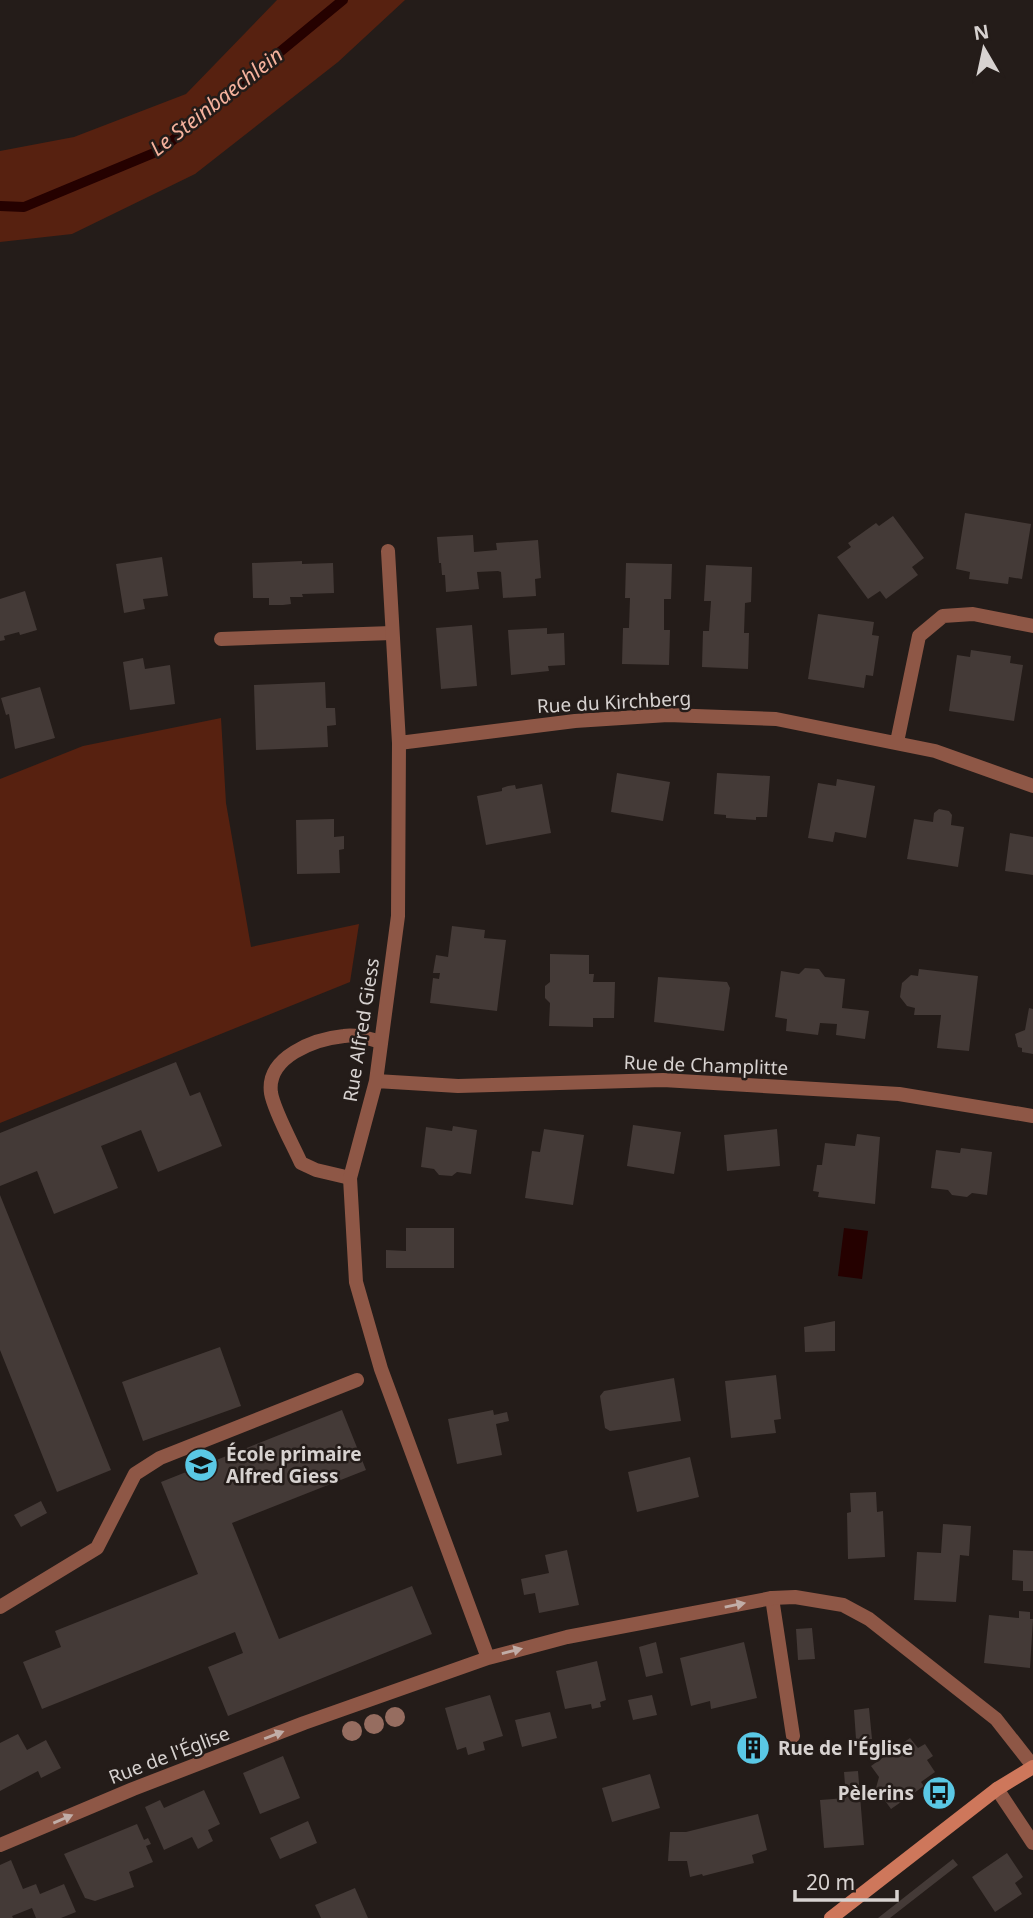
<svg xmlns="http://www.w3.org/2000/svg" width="1033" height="1918" viewBox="0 0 1033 1918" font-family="'Noto Sans',sans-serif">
<rect width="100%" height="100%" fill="#241c19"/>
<!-- green -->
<path fill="#572110" d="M277,0H405L338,62L195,174L72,234L0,242V151L74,137L186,94Z
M221,718L226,803L251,947L359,924L350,982L0,1123V779L83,746Z"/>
<!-- water -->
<path fill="#250100" d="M844,1228L868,1231L862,1279L838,1276Z"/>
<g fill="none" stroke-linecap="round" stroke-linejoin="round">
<!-- stream -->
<path stroke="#250100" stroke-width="10" d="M0,206L24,207L161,150L343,0"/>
</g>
<!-- building -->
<path fill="#443a37" d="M965,513L1031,524L1022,579L1009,577L1008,584L969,579L970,572L956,569Z
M893,516L924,558L912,567L918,575L886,599L880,591L868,599L837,557L851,547L848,543L876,523L879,526Z
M473,535L474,552L497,550L496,543L538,540L541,578L535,579L536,596L503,598L501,572L498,571L477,572L479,589L446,592L445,575H442L441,563H439L437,537Z
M162,557L168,596L143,599L145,609L124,613L116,564Z
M302,561V564L333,563L334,593L302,594L303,597H290L291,604L283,605H269V598H253L252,563Z
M626,563L672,564L671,599H664V630H670L669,665L622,664L623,628H629L630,598H625Z
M706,565L752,567L751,602L745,603L744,633H749L748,669L702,667L703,631H709L711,601H704Z
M25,591L37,630L20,635L19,632L4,636L5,640L0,641V599Z
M818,614L874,622L872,635L879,636L873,676L866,675L864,688L808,679Z
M472,625L477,686L441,689L436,628Z
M547,628V634L564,633L565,665L548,666L549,671L511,675L508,630Z
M971,650L1011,656L1010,663L1023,665L1014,721L949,711L957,655L970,657Z
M143,658L145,669L170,665L175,704L130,710L123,662Z
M325,682L326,708H335L336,725L327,726L328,747L256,750L254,685Z
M40,687L55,738L15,749L9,714L6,715L1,698Z
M617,773L670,782L663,821L611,812Z
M717,773L770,776L767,817H756V820L726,818V815L714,814Z
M837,779L875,786L866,838L835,832L833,842L808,838L818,783L836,786Z
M542,784L551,833L486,845L477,796L502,791V788L508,786L515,785L516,789Z
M939,809L949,811L952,815L951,825L964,827L958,867L907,859L914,819L933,822L934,813Z
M334,819V837L344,836V849L339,850L340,873L297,874L296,820Z
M1010,833L1033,837V875L1005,871Z
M452,926L485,930L484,938L506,940L497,1011L430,1003L433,978L439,979L440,973H433L436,955L448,957Z
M550,954L589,955V974H594L593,982H615L614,1018H593V1027L549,1026L550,1003L545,998V986L550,982Z
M805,968L819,969L825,977L845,979L842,1008L869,1011L865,1039L836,1035L837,1024L820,1023L818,1035L786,1031L787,1019L775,1017L781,971L799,974Z
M919,969L978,976L969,1051L937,1048L941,1015H914L915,1008L907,1006L900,997L902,983L911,975L918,976Z
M658,977L727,982L730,988L724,1031L654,1022Z
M1029,1008L1033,1009V1054L1022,1052V1048L1018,1047L1015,1034L1025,1030Z
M176,1062L190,1096L200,1092L222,1146L158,1172L141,1130L101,1146L118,1188L54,1214L37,1171L0,1186V1133Z
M633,1125L681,1132L674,1174L627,1166Z
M453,1126L477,1130L471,1174L457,1172L452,1176L439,1175L434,1169L421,1167L426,1127L452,1131Z
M544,1129L584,1135L573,1205L525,1198L532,1151L540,1152Z
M777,1129L780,1166L727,1171L724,1135Z
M857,1134L880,1137L875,1204L818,1197L819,1192L813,1191L817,1165H822L825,1143L855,1146Z
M961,1148L992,1152L987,1195L972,1193L967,1197L952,1195L948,1190L931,1188L936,1150L960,1153Z
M0,1195L111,1470L57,1492L0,1350Z
M406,1228H454V1268H386V1250L406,1251Z
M835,1321V1351L805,1352L804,1327Z
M220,1347L241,1406L143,1441L122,1382Z
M776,1375L781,1419L774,1420L776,1433L731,1438L725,1381Z
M674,1378L681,1421L610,1431L605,1428L600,1396L604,1391Z
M342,1410L366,1470L232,1523L279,1639L412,1586L432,1634L228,1716L208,1667L243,1653L235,1632L42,1709L23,1662L61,1647L55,1631L198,1574L161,1482Z
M493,1410L494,1415L507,1412L509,1421L496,1424L502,1455L457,1464L448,1419Z
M690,1457L699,1497L637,1512L628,1472Z
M876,1492L877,1512L883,1511L885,1557L848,1559L847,1513L851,1512L850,1493Z
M41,1501L47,1513L21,1527L14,1515Z
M943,1524L971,1526L969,1556L960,1555L956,1602L914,1600L917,1552L941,1553Z
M567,1550L579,1605L539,1613L535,1593L524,1595L521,1579L549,1573L545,1555Z
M1013,1550L1033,1551V1591H1023V1581L1012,1580Z
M1019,1611L1030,1612V1619H1033L1030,1668L984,1663L989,1615L1019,1618Z
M812,1628L815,1659L798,1660L796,1629Z
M656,1642L663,1673L646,1677L639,1647Z
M744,1642L757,1698L711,1709L710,1701L691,1706L680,1658Z
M597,1661L606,1700L600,1702L601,1707L592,1709L591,1704L565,1709L556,1671Z
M490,1695L503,1736L483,1742L485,1750L468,1755L466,1747L457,1750L445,1708Z
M652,1695L657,1715L633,1720L628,1700Z
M869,1708L872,1739H856L854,1710Z
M550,1712L557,1738L522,1747L515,1720Z
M18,1734L27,1750L46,1740L61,1768L41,1778L38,1771L0,1791V1743Z
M759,1736L764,1755L746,1760L741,1741Z
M910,1738L918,1748L925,1744L933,1756L927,1760L935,1772L921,1782L924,1786L891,1809L876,1788L879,1777L871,1766Z
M283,1756L300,1798L260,1814L243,1773Z
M858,1771L864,1845L824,1848L820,1800L846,1798L844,1772Z
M650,1774L660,1808L612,1822L602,1788Z
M204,1790L220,1824L208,1830L213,1841L198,1849L192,1837L164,1850L145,1807L160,1800L164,1808Z
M758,1814L767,1850L752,1855L754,1863L703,1876L702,1874L690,1877L687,1861H668L670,1832H686Z
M308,1821L317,1843L280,1859L270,1838Z
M137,1824L144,1840L148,1838L151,1844L146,1846L153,1862L129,1872L134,1887L95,1901L85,1898L64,1854Z
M1007,1853L1023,1877L1015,1883L1022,1894L995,1912L972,1877Z
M953,1859L958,1865L890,1918H878Z
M11,1860L23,1889L36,1884L40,1894L64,1884L76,1912L61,1918H36L32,1908L12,1916L13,1918H0V1865Z
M355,1888L368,1918H321L315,1905Z"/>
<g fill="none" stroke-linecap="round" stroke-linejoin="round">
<!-- service -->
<path stroke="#8e5746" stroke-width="14" d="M221,639L392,633
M350,1178L316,1170L301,1163C293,1145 274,1111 271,1093C266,1057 314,1039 344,1036C356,1034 370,1039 381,1042
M772,1598L793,1736
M0,1607L97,1548L135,1474L160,1458L357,1380"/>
<!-- minor -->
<path stroke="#8e5746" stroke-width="14" d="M388,551L399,743L398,916L376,1081L350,1178L356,1282L381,1369L488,1658
M897,742L919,636L943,616L973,614L1033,626
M399,743L575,721L668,715L776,719L935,751L1033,786
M376,1081L458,1086L663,1080L899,1094L1033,1116
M997,1789L1033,1843
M0,1845L133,1789L304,1723L488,1658L567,1637L772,1598L795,1597L843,1605L869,1619L996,1719L1033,1766"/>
<!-- secondary -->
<path stroke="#ce775b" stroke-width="14" d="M831,1918L997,1789L1033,1767"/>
</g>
<!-- trees -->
<g fill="#966d60">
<circle cx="395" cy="1717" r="10"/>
<circle cx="374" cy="1724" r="10"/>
<circle cx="352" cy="1731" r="10"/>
</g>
<!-- one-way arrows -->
<defs><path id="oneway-solid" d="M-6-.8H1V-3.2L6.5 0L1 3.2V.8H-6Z" transform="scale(1.75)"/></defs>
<g fill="#c1ada7">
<use href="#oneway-solid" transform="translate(735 1605) rotate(-11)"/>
<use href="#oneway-solid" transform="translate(512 1651) rotate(-14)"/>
<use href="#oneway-solid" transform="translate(274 1735) rotate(-21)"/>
<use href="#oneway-solid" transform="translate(63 1819) rotate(-23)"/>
</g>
<!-- icons -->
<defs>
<g id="school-disc" transform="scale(1.75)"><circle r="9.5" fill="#5ac8e5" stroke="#241c19"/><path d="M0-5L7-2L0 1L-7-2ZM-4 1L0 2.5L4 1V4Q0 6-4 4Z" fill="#111"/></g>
<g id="building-disc" transform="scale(1.75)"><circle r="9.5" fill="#5ac8e5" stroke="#241c19"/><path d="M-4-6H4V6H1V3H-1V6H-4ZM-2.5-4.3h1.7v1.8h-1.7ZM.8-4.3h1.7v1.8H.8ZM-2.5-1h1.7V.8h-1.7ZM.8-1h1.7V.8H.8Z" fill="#111"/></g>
<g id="bus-disc" transform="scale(1.75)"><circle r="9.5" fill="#5ac8e5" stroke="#241c19"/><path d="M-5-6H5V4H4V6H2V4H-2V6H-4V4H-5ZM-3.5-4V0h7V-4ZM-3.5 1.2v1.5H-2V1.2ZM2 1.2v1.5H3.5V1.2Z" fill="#111"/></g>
</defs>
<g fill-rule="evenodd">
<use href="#school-disc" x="201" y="1465"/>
<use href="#building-disc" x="753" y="1748"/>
<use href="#bus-disc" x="939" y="1793"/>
</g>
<g text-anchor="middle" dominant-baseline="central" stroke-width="5" stroke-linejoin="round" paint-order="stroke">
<!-- street labels -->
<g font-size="19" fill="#d7d2d0" stroke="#241c19">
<text transform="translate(614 702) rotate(-3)">Rue du Kirchberg</text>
<text transform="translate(361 1030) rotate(-81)">Rue Alfred Giess</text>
<text transform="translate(706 1065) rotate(2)">Rue de Champlitte</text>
<text transform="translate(169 1755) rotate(-21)">Rue de l'Église</text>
</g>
<!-- poi labels -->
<g font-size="19" font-weight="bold" fill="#d7d2d0" stroke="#241c19" text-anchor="start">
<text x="226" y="1454">École primaire<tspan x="226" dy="22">Alfred Giess</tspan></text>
<text x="778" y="1748">Rue de l'Église</text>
<text x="914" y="1793" text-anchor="end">Pèlerins</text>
</g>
<!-- water labels -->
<g font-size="21" font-style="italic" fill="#f5b29d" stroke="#241c19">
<text transform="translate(216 101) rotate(-38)">Le Steinbaechlein</text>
</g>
</g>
<!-- north arrow -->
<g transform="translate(984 49) rotate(351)" stroke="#241c19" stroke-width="5" paint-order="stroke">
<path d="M0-5L12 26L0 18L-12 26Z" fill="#d7d2d0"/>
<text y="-10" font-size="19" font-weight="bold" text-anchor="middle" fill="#d7d2d0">N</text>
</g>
<!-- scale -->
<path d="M795 1890v10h102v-10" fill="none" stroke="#d7d2d0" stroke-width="3.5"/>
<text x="806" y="1890" font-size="21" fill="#d7d2d0" stroke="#241c19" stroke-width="5" paint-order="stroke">20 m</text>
</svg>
